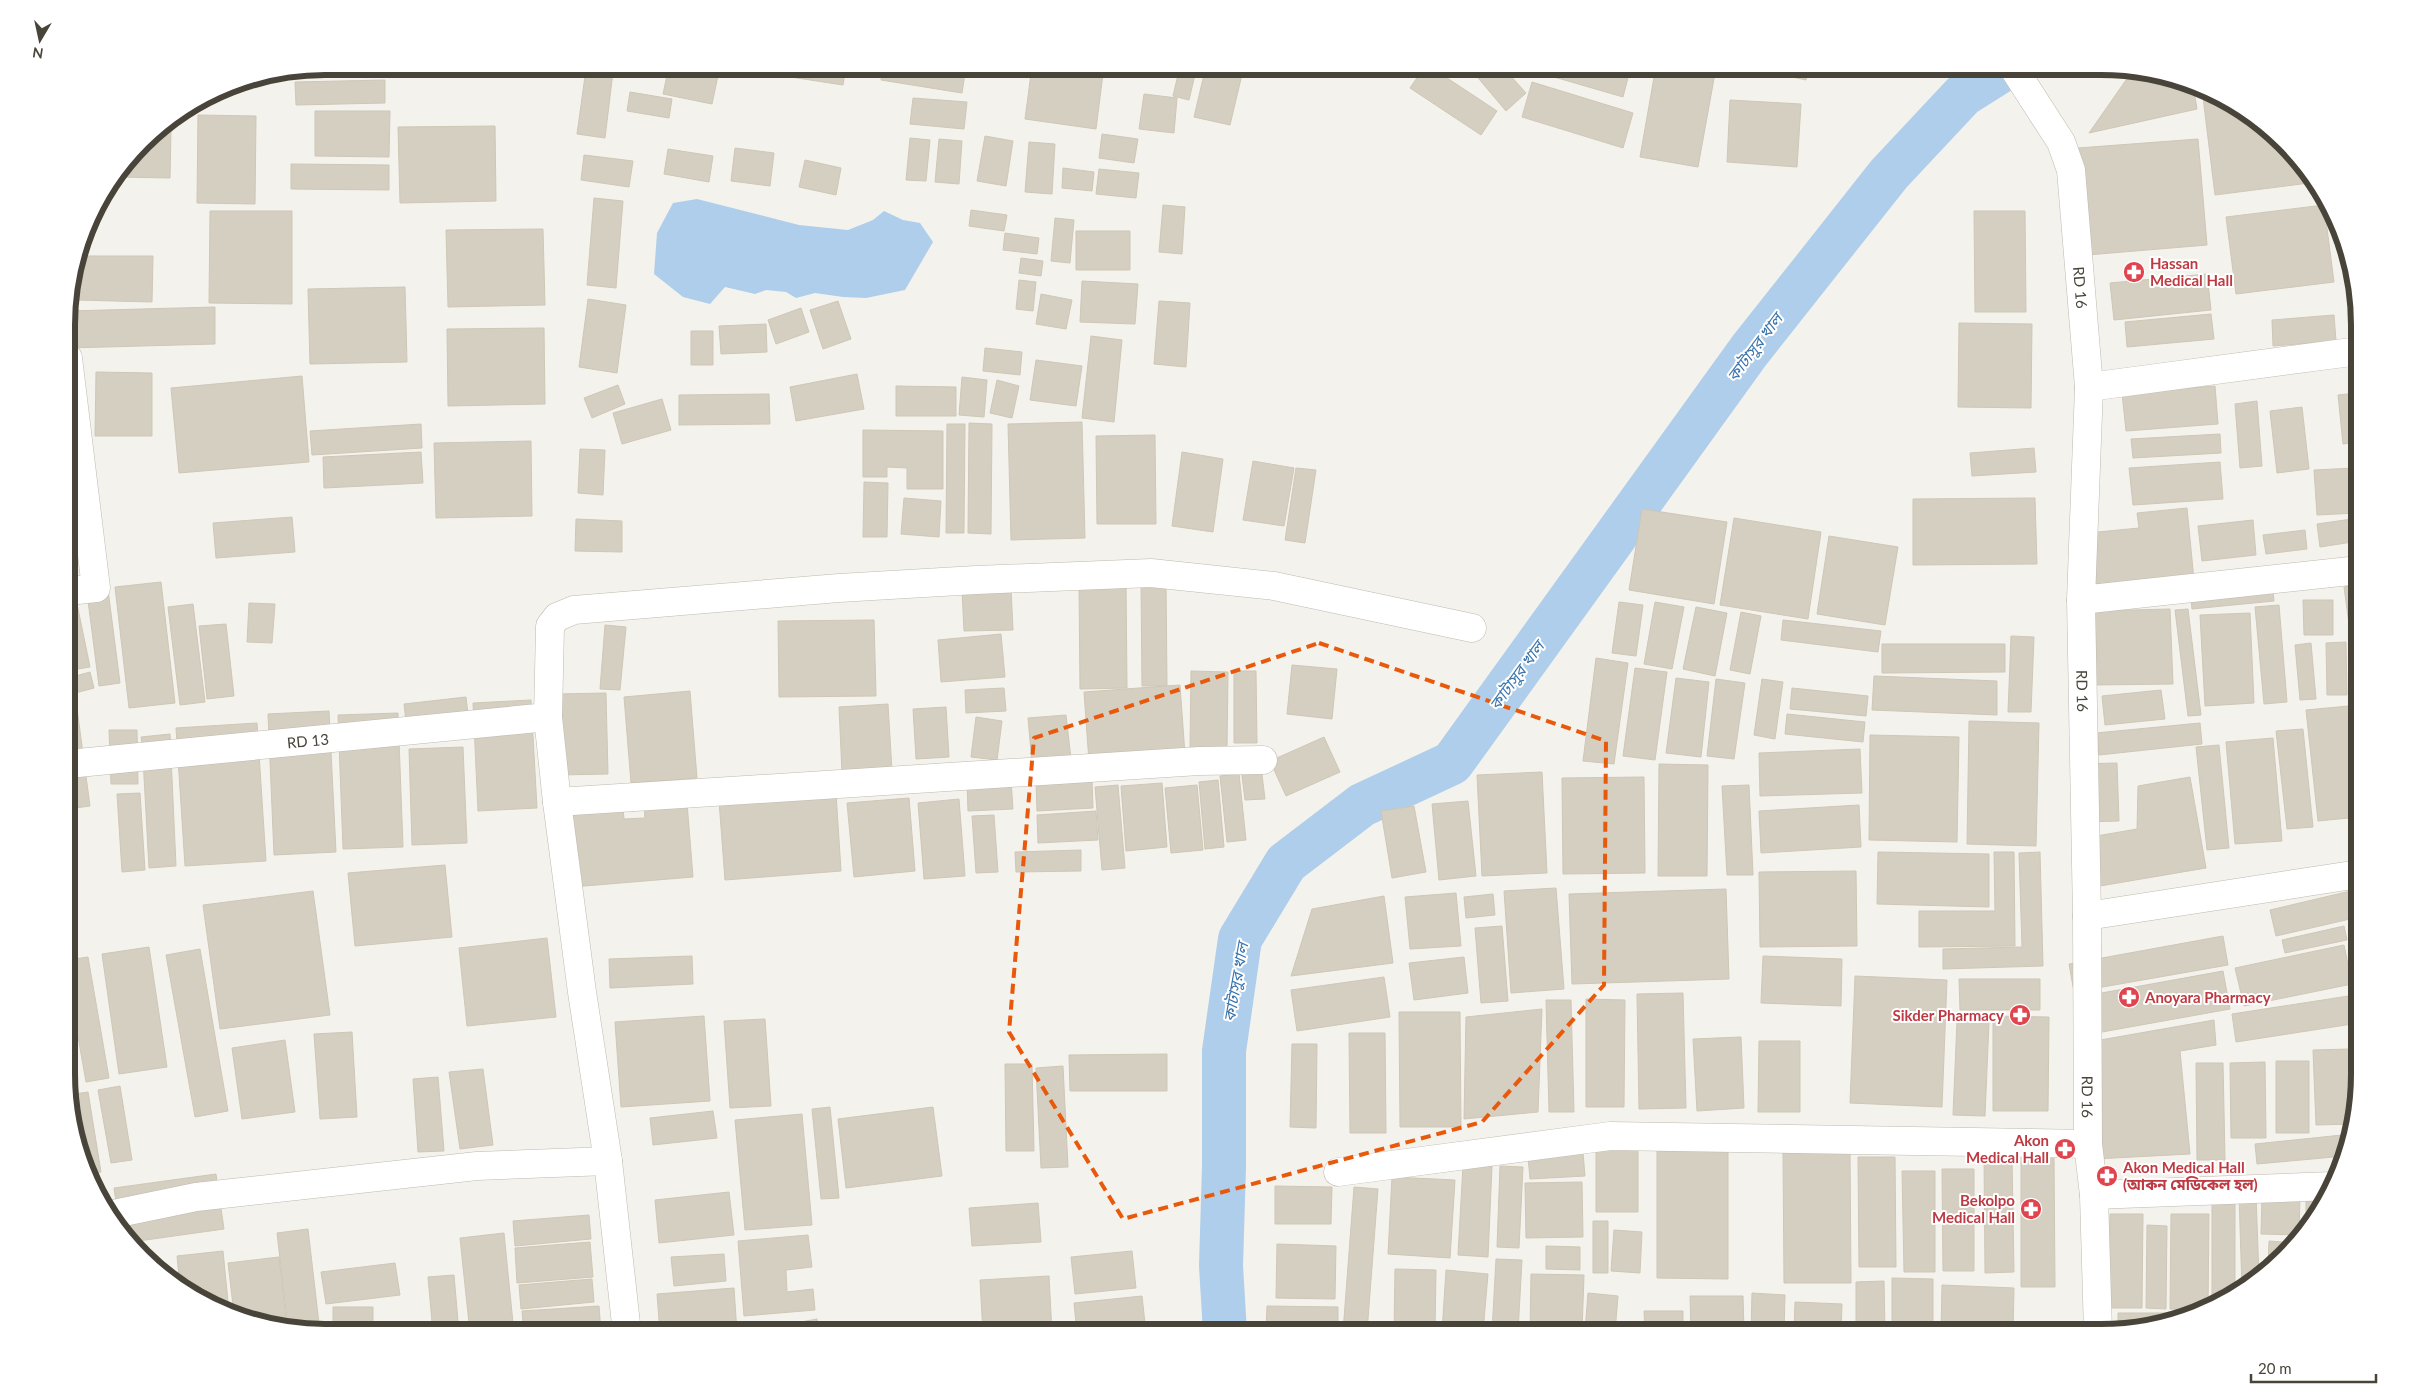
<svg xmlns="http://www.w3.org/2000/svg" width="2426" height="1399" viewBox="0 0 2426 1399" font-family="Lato,'Noto Sans Bengali',sans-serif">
<rect width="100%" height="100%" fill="#f4f2ec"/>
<!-- water -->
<path fill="#afceeb" d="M697,199L799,225L848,230L873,220L884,211L903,220L920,223L933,242L905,290L866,298L843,297L815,293L796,298L786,292L766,290L755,294L725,287L710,304L683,297L654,274L657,233L673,203Z"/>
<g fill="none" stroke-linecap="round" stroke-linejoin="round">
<!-- canal -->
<path stroke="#afceeb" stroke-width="44" d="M1225,1332L1221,1266L1224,1166V1051L1240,939L1286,863L1362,805L1452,763L1749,351L1889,174L1963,95L2009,66"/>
</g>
<!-- building -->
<path fill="#d5cfc2" stroke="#cfc7b6" d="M327,66V77H290V73Z
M669,66H720L712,104L663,94Z
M738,66H846L843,85L738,69Z
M883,66H966L962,93L881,80Z
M1032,66H1104L1096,129L1025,119Z
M1119,66H1164L1163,77L1118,74Z
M1180,66H1197L1189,100L1173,96Z
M1206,66H1244L1230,125L1194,117Z
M1425,66H1429L1497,111L1481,135L1410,88Z
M1468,66H1502L1526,93L1506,111Z
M1523,66H1631L1623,97L1523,68Z
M1656,66H1673L1715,73L1698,167L1640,157Z
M1759,66H1780L1778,74L1758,69Z
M1790,66H1809L1806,80L1788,76Z
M586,69L613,72L605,138L577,134Z
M2133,70L2168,75L2193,85L2197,109L2089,133Z
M385,80V103L296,105L295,82Z
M1532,82L1633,113L1623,148L1522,117Z
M2202,89L2230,101L2284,142L2317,182L2215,195Z
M630,92L672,99L669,118L627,111Z
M1144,94L1177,98L1174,133L1139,129Z
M913,98L967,102L964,129L910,124Z
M1730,100L1801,104L1797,167L1727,162Z
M315,111H390L389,157L315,156Z
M198,115L256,116L255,204L197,203Z
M495,126L496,201L400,203L398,127Z
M156,129H171L170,178L118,177Z
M1102,134L1138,139L1134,163L1099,158Z
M985,136L1013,141L1006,186L977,181Z
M910,138L930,140L926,181L906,180Z
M939,139L962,141L959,184L935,182Z
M2198,139L2207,245L2087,255L2078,148Z
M1029,142L1055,144L1052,194L1025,192Z
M735,148L774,153L770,186L731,181Z
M668,149L713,156L709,182L664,174Z
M584,155L633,161L629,187L581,180Z
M805,160L841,168L836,195L799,187Z
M291,164L389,165V190L291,189Z
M1063,168L1094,172L1092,191L1062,188Z
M1099,169L1139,173L1136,198L1096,194Z
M594,198L623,201L616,288L587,285Z
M1163,205L1185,207L1182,254L1159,252Z
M2324,205L2334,282L2236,294L2226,217Z
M971,210L1007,215L1004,231L969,226Z
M210,211H292V304L209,303Z
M1974,211H2025L2026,312H1975Z
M1055,218L1074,220L1070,263L1051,261Z
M543,229L545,305L448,307L446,230Z
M1076,231H1130V270H1076Z
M1005,233L1039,238L1037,254L1003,250Z
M79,256H153L152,302L77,300Z
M1021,258L1043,261L1041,276L1019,273Z
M2207,274L2211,310L2114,320L2110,283Z
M1019,280L1036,282L1033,311L1016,309Z
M1082,281L1138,284L1135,324L1080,322Z
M405,287L407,362L310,364L308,289Z
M1041,294L1072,300L1066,329L1036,324Z
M588,299L626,305L617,373L579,367Z
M838,301L851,339L823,349L810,310Z
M1159,301L1190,303L1186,367L1154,364Z
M215,307V344L68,348V311Z
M801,308L809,332L776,344L768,320Z
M2211,314L2214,339L2127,347L2125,322Z
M2334,315L2336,341L2273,346L2272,320Z
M1959,323L2032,324L2031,408L1958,407Z
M766,324L767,352L721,354L719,326Z
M544,328L545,404L448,406L447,329Z
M691,331H713V365H691Z
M1091,336L1122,340L1114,422L1082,418Z
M985,348L1022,352L1020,375L983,371Z
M1036,360L1082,366L1076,406L1030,400Z
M96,372L152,373V436H95Z
M857,374L864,409L796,421L790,387Z
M302,376L309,462L179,473L171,388Z
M962,377L987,380L984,417L959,415Z
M997,380L1019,386L1012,418L990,413Z
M618,385L625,404L592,418L584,398Z
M896,386L956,387V416H896Z
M2215,386L2218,424L2126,431L2122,393Z
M2357,393L2359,442L2343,444L2338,395Z
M769,394L770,424L679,425V395Z
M662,399L671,430L622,444L613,413Z
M2257,401L2262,466L2240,468L2235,404Z
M2302,407L2309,469L2277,473L2270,411Z
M1082,422L1085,538L1011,540L1008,424Z
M969,423L992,424L991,534L968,533Z
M421,424L422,448L312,455L310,431Z
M947,424H965L964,533H946Z
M863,430L943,431V489H907V468L887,467V477H863Z
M2220,434L2221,453L2133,458L2131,439Z
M1155,435L1156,524H1097L1096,436Z
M531,441L532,516L436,518L434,443Z
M2034,448L2036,472L1972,476L1970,453Z
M580,449L605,450L603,495L578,493Z
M421,452L423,483L324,488L323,457Z
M1182,452L1223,459L1213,532L1172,526Z
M1253,461L1294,468L1284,526L1243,520Z
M2220,462L2223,499L2133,505L2129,468Z
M1296,468L1316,470L1305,543L1285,540Z
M2355,468L2357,513L2317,515L2314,470Z
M864,482L888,483L887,537H863Z
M904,498L941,501L939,537L901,534Z
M2035,498L2037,564L1913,565V499Z
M2187,508L2194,580L2094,590L2088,533L2139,528L2137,513Z
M1642,509L1727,522L1714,604L1629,590Z
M292,517L295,552L216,558L213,523Z
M1734,518L1821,532L1808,619L1720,605Z
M2359,518V541L2320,547L2317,524Z
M576,519L622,521V552L575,551Z
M2253,520L2256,555L2202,561L2198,526Z
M2305,530L2307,549L2266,554L2263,535Z
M1829,536L1898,547L1885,625L1817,614Z
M2272,580L2274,601L2192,609L2190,589Z
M107,582L120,683L99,686L86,585Z
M161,582L175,703L129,708L115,587Z
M1141,582H1166L1167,686H1142Z
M1079,583H1126L1127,688L1080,689Z
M2359,585V690H2358L2344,587Z
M1011,588L1013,630L964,631L962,590Z
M76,599L90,667L78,669L68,620V600Z
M2303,600H2333V635H2304Z
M1619,602L1643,605L1636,656L1612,653Z
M1655,602L1684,607L1672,669L1644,664Z
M249,603L275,604L272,643L247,642Z
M193,604L205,702L180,705L168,607Z
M2279,605L2287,702L2264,704L2255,607Z
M1696,607L1727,613L1715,676L1683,669Z
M2170,609L2173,684L2094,685L2093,611Z
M2188,609L2201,715L2188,716L2175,610Z
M1741,612L1761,616L1750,674L1730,670Z
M2250,613L2254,703L2205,706L2200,615Z
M874,620L876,696L779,697L778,621Z
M1783,620L1881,631L1878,652L1781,640Z
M226,624L234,696L207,699L199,626Z
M605,625L626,627L620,690L600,689Z
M1001,634L1005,677L941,682L938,640Z
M2011,636L2034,637L2031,712H2008Z
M2346,642L2347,695H2327L2326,643Z
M2311,643L2316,699L2300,700L2295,645Z
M1882,644H2005V672L1882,673Z
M1596,658L1628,663L1614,764L1583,761Z
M1292,665L1337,669L1332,719L1287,714Z
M1635,668L1667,672L1655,760L1623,756Z
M1191,671L1228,672L1227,748H1190Z
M1234,671H1256L1257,743H1234Z
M90,672L94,688L68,695V678Z
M1874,676L1997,681V715L1872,710Z
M1676,678L1709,682L1701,757L1666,753Z
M1716,679L1745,683L1734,759L1707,756Z
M1762,679L1783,682L1775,739L1754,735Z
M1180,685L1185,755L1089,762L1084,692Z
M1004,688L1006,711L966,713L965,690Z
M1792,688L1868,696L1866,716L1790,709Z
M2161,690L2165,719L2105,725L2102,696Z
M690,691L697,778L631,783L624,697Z
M606,693L608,774L558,775L556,694Z
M466,697L470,733L408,740L404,704Z
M531,700L537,808L478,811L473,703Z
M76,701L90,806L68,809V702Z
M888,704L892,771L842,773L839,707Z
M2359,705V817L2318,821L2306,710Z
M946,707L949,757L916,759L913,709Z
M329,711L336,852L274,855L268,714Z
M398,713L403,847L343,849L338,715Z
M1787,714L1865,722L1863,742L1785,734Z
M1066,715L1071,759L1032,763L1028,718Z
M976,717L1002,721L997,760L971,757Z
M1969,721L2039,723L2036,846L1967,844Z
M257,723L266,861L185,866L176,728Z
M2200,723L2202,744L2099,755L2096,733Z
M2303,729L2313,827L2287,829L2276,731Z
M109,730H137L138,784H111Z
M170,734L171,751L144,754L141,737Z
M1870,735L1959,737L1957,842L1869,840Z
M1324,737L1340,772L1286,796L1270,761Z
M2273,738L2282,841L2235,844L2226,742Z
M2219,745L2229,848L2207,850L2196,747Z
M463,747L467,843L412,845L409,749Z
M1860,749L1862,793L1760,796L1759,753Z
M171,756L176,866L149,868L143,758Z
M2117,763L2119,821L2080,822L2078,764Z
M1659,764L1708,765L1707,876H1658Z
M1261,767L1265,799L1245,800L1241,768Z
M1542,772L1547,873L1482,876L1477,775Z
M1239,774L1246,840L1227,842L1220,776Z
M1644,777L1645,873L1563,874L1562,778Z
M2190,777L2206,868L2094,887L2085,838L2137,829L2138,786Z
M1011,780L1013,809L968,811L967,782Z
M1092,780L1093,808L1037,811L1036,783Z
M1218,780L1224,847L1205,849L1199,782Z
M1162,783L1167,847L1126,851L1121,786Z
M1118,785L1125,868L1102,870L1095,787Z
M1197,785L1203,850L1171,853L1165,788Z
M1749,785L1753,875H1727L1722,786Z
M140,793L145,870L122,872L117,794Z
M836,793L841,871L725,880L719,801Z
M909,798L915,871L854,877L847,803Z
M959,799L965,876L924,879L918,803Z
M1468,801L1476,876L1439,880L1432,804Z
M687,803L693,877L572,887L565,814L623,809L624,819L645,818L644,807Z
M1859,805L1861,847L1761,853L1759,811Z
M1414,806L1426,872L1392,878L1381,811Z
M1096,811L1098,840L1038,843L1037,815Z
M994,815L998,872L976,873L972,816Z
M1081,850V871L1016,872L1015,852Z
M1878,852L1989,854V907L1877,904Z
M1994,852H2014L2015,946L1919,947V911H1995Z
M2040,852L2043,966L1943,969V949L2022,947L2019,853Z
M445,865L452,937L355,946L348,873Z
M1856,871L1857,946L1760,947L1759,872Z
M1556,888L1564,989L1511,993L1504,891Z
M1726,889L1729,979L1572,984L1569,894Z
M2359,889V917L2276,936L2270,910Z
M313,891L330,1015L220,1029L203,905Z
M1456,893L1461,946L1410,949L1405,897Z
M1493,894L1495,915L1466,918L1464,897Z
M1384,896L1393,963L1291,976L1312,909Z
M2359,921V937L2355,938L2353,923Z
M1502,926L1508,1001L1481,1003L1475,928Z
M2344,926L2347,940L2285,953L2282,940Z
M2223,936L2228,965L2074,992L2069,964Z
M547,938L556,1017L467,1026L459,948Z
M2344,945L2352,984L2244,1006L2235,968Z
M149,947L167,1067L119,1074L102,954Z
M200,949L228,1111L195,1117L166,955Z
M692,956L693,984L610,988L609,959Z
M1763,956L1842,959L1841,1006L1761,1003Z
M88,957L109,1078L86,1082L68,980V960Z
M1464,957L1468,993L1414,1000L1409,963Z
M2223,971L2230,1009L2091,1034L2085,996Z
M1855,976L1947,980L1942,1107L1850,1103Z
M1384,977L1390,1017L1297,1031L1291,990Z
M1959,979H2040V1010H1960Z
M1683,993L1686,1108L1639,1109L1637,994Z
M2355,995L2359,1023L2236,1042L2232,1014Z
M1586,999L1625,1000L1624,1107H1586Z
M1546,1000H1571L1574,1112H1549Z
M1542,1009L1538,1112L1464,1119L1466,1017Z
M1399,1012H1460L1461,1127H1400Z
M704,1016L710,1101L621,1107L615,1022Z
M1993,1016L2049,1017L2048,1111H1993Z
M765,1019L771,1106L730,1108L724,1021Z
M2214,1020L2216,1045L2180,1051L2190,1154L2095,1159L2089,1042Z
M1957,1021L1989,1022L1985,1116L1953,1115Z
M352,1032L357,1117L320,1119L314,1034Z
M1349,1033H1385L1386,1133H1350Z
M1741,1037L1744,1108L1697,1111L1693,1039Z
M285,1040L295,1112L242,1119L232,1048Z
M1759,1041H1800V1112H1758Z
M1292,1044H1317L1316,1128L1290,1127Z
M2350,1049L2353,1124L2316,1125L2313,1050Z
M1167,1054V1091H1070L1069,1055Z
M2276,1061H2309V1133H2276Z
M2265,1062L2266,1138H2231L2230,1063Z
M2196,1063H2223L2225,1160H2197Z
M1005,1064H1032L1034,1151H1006Z
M1063,1066L1068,1167L1041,1168L1036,1068Z
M483,1069L493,1145L460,1149L449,1072Z
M438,1077L444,1151L418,1152L413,1079Z
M120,1086L132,1160L111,1163L98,1090Z
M88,1092L101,1172L88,1175L80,1158L68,1108V1095Z
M830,1107L839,1198L821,1199L812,1109Z
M933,1107L942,1176L846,1188L838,1119Z
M713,1111L717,1138L653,1145L650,1118Z
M802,1114L812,1225L745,1230L735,1120Z
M2352,1134L2345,1156L2257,1164L2255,1144Z
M1657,1148H1728V1279L1657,1278Z
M1596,1150H1638V1212H1596Z
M1783,1151H1850L1851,1283H1784Z
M1583,1153L1585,1176L1530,1179L1528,1157Z
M2021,1154L2054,1155L2055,1287H2021Z
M1984,1156H2012L2014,1272L1985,1273Z
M1858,1157H1895L1896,1267H1859Z
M1463,1165L1492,1166L1488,1257L1458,1255Z
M1500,1166L1523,1167L1519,1248L1497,1247Z
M1942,1169H1974V1271H1943Z
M1902,1171H1935V1272H1904Z
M216,1174L224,1229L131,1242L120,1230L114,1188Z
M1392,1177L1455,1180L1450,1258L1388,1254Z
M1582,1182L1583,1237L1526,1238L1525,1183Z
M1275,1186L1332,1187L1331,1224H1275Z
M1354,1187L1378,1189L1367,1332H1343Z
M729,1192L734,1235L659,1243L655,1200Z
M2239,1195H2256L2259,1276L2242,1289Z
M2262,1195L2300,1196L2299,1235L2261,1234Z
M2212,1196L2235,1197V1295L2212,1307Z
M2306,1197H2328L2306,1229Z
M1038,1203L1041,1242L972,1246L969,1208Z
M2110,1214H2143L2142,1308H2109Z
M2171,1214H2209L2208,1308L2205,1310L2170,1309Z
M589,1215L591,1239L515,1246L513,1221Z
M1593,1221H1608V1273H1593Z
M2147,1225L2167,1226L2166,1309L2146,1308Z
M308,1229L320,1332L288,1328L277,1233Z
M1614,1230L1642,1232L1640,1273L1611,1271Z
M504,1233L514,1333H470L460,1238Z
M808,1235L812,1267L786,1270L787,1292L813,1289L815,1310L744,1316L738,1241Z
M2269,1241L2295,1243L2284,1257L2268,1269Z
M590,1242L593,1277L517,1283L515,1248Z
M1277,1244L1336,1246L1335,1299L1276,1298Z
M1546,1246L1580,1247V1270L1546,1269Z
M223,1251L229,1312L196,1298L180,1287L177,1256Z
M1132,1251L1136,1288L1075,1294L1071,1257Z
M724,1254L726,1281L674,1286L671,1257Z
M279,1257L287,1328L258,1324L234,1314L228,1263Z
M1496,1259L1522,1260L1518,1332H1492Z
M395,1263L400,1295L326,1304L321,1272Z
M1395,1269L1436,1270L1435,1332H1394Z
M1446,1270L1488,1274L1483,1332H1442Z
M1531,1274L1584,1275L1582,1332H1530Z
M454,1275L459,1333H433L428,1277Z
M1049,1276L1052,1333H983L980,1280Z
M1892,1278L1933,1279V1332H1892Z
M592,1279L594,1302L521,1309L519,1285Z
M1884,1281L1885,1332H1856V1282Z
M1942,1285L2014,1288L2013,1332H1941Z
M734,1288L737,1333H660L657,1294Z
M1588,1293L1618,1296L1615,1332L1585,1331Z
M1752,1293L1785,1295L1784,1332H1751Z
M1142,1296L1146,1333H1077L1074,1303Z
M1690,1296H1743L1744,1332H1691Z
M1795,1302L1842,1304L1841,1332H1794Z
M599,1306L601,1333H524L522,1311Z
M1267,1306L1338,1307V1332H1266Z
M333,1307H373V1333H333Z
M1644,1311H1683V1332H1645Z
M2118,1313H2198L2184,1319L2118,1332Z
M817,1319L819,1333H742Z"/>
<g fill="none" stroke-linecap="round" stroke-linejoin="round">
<!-- minor casing -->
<g stroke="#bfbaaf" stroke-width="29">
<g id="minor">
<path id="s1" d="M2012,66L2061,142L2071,170L2089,387L2081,600L2087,916L2088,1144L2094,1195L2098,1332"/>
<path d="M68,358L96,588L68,591"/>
<path d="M2089,387L2359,351"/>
<path d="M2081,600L2359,570"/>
<path id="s2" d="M68,764L548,717"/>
<path d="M557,802L1199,761L1263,760"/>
<path d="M2087,916L2359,874"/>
<path d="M1338,1172L1610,1136L2088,1144"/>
<path d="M2094,1195L2332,1186"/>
<path d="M109,1215L196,1197L477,1166L608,1161"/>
<path d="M627,1333L608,1161L582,992L557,802L548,717L550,626L557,617L574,610L839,588L976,580L1151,573L1274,586L1472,628"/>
</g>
</g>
<!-- minor -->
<use href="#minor" stroke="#fff" stroke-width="28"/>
</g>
<!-- marked area -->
<path fill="none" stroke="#e8590c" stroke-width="4" stroke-dasharray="10 6" stroke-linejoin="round" d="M1319,643L1606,741L1604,985L1482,1122L1123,1219L1009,1032L1034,738Z"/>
<!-- icons -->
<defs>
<g id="pharmacy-disc" transform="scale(1.125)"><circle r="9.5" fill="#e0444e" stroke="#fff"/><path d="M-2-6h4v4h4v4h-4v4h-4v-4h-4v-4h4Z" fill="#fff"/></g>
</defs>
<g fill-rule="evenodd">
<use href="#pharmacy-disc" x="2134" y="272"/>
<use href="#pharmacy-disc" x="2129" y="997"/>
<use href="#pharmacy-disc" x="2020" y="1015"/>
<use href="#pharmacy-disc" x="2065" y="1149"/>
<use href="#pharmacy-disc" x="2107" y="1176"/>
<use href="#pharmacy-disc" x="2031" y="1209"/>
</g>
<g text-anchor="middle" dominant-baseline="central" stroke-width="4" stroke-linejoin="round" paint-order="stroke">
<!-- health labels -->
<g font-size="15" font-weight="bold" fill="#be3a42" stroke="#fff" text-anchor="start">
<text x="2150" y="263">Hassan<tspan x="2150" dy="17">Medical Hall</tspan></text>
<text x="2145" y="997">Anoyara Pharmacy</text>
<text x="2004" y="1015" text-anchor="end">Sikder Pharmacy</text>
<text x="2049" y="1140" text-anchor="end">Akon<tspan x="2049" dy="17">Medical Hall</tspan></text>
<text x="2123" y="1167">Akon Medical Hall<tspan x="2123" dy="17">(আকন মেডিকেল হল)</tspan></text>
<text x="2015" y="1200" text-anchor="end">Bekolpo<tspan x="2015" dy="17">Medical Hall</tspan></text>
</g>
<!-- street labels -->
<g font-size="15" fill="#48443a" stroke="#fff">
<text stroke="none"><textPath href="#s1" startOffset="238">RD 16</textPath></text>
<text stroke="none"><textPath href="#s1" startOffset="642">RD 16</textPath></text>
<text stroke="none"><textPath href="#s2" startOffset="241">RD 13</textPath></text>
<text stroke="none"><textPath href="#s1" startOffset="1048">RD 16</textPath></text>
</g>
<!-- water labels -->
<g font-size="16" font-style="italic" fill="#3c75ab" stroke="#fff">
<text transform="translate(1754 347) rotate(-53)">কাটাসুর খাল</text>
<text transform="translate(1516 675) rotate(-54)">কাটাসুর খাল</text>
<text transform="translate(1235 982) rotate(-80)">কাটাসুর খাল</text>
</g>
</g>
<!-- crop -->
<path d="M0 0H2426V1399H0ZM325 75H2101A250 250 0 0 1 2351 325V1074A250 250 0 0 1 2101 1324H325A250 250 0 0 1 75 1074V325A250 250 0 0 1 325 75Z" fill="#fff" fill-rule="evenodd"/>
<path fill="none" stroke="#48443a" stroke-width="6" d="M325 75H2101A250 250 0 0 1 2351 325V1074A250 250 0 0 1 2101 1324H325A250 250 0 0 1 75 1074V325A250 250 0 0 1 325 75Z"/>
<!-- north arrow -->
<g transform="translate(40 40) rotate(189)" stroke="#ffffff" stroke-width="4" paint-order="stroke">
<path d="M0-4L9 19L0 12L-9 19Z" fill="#48443a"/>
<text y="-8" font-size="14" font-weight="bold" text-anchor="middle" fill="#48443a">N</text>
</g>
<!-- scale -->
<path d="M2251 1374v8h125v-8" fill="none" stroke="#48443a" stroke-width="2.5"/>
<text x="2258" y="1374" font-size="15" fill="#48443a" stroke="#ffffff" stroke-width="4" paint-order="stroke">20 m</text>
</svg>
